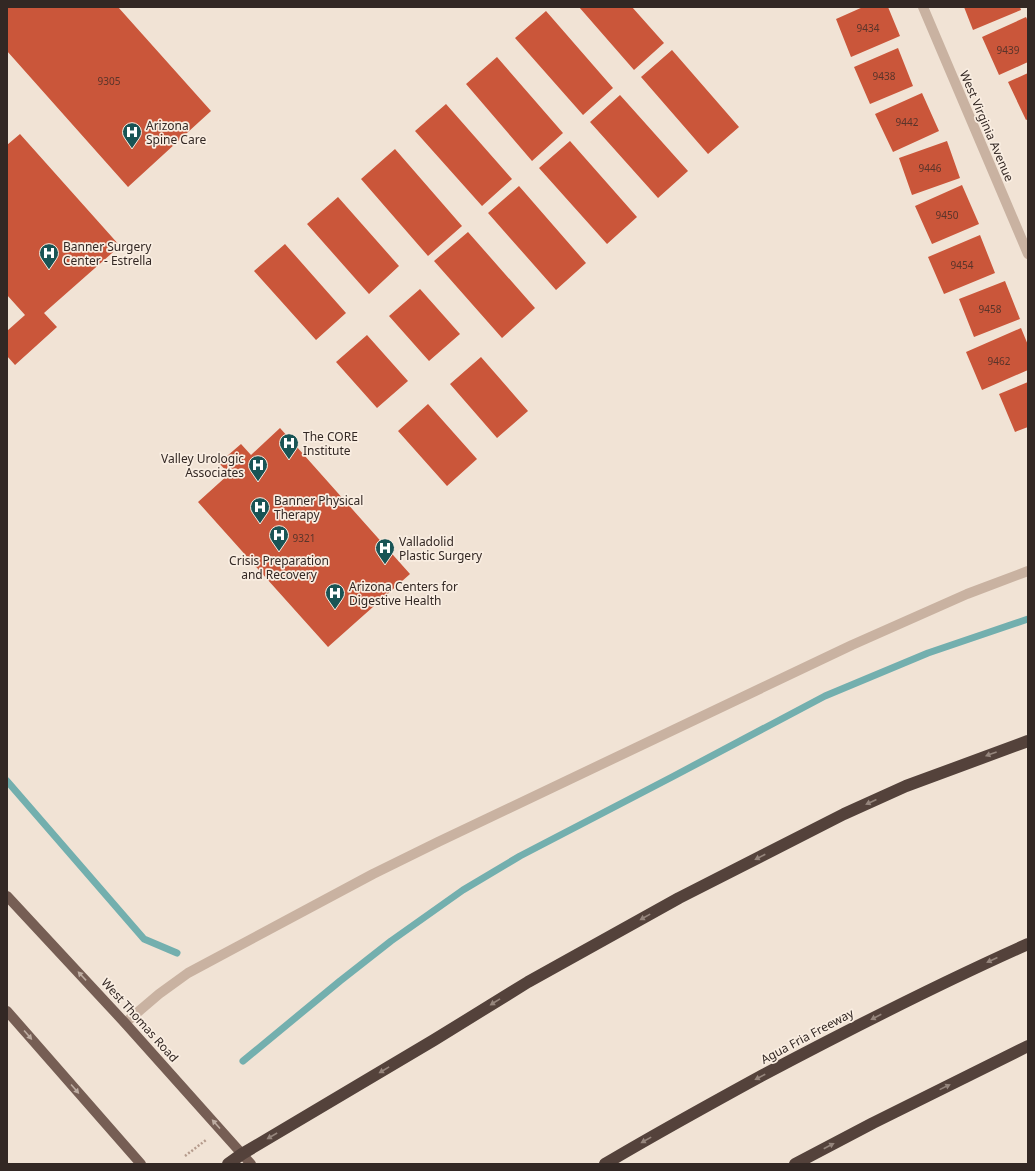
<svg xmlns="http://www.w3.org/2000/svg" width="1035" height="1171" viewBox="0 0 1035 1171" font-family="'Noto Sans',sans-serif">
<rect width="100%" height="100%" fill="#f1e3d5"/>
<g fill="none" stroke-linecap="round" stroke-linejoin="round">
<!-- stream -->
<path stroke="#73afae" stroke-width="7" d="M7,781L144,939L177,953
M243,1061L340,981L391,941L463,890L520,856L672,777L825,696L928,653L1028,619"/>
</g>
<!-- building -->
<path fill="#ca563a" d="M7,7H118L211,111L128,187L7,51Z
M579,7H632L664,43L634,70Z
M863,7H888L900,36L851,57L836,19Z
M964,7H1020L1021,10L973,30Z
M546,11L613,88L583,115L515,38Z
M1026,17L1028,21V62L999,75L982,37Z
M898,48L913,86L870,104L854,67Z
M672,50L739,127L708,154L641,77Z
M497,57L563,133L532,161L466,84Z
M1028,73V119L1026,120L1008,82Z
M922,93L939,131L893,152L875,114Z
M620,95L688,171L658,198L590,122Z
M446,104L512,179L482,206L415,131Z
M20,134L120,246L44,313L57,327L15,365L7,356V331L25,315L7,295V145Z
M570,141L637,217L607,244L539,168Z
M947,141L960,178L912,195L899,158Z
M395,149L462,226L428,256L361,179Z
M962,185L979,224L932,244L915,206Z
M519,186L586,263L556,290L488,213Z
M338,197L399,266L369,294L307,224Z
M468,232L535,308L502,338L434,261Z
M980,235L995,273L944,294L928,257Z
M285,244L346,313L316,340L254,271Z
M1005,281L1020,319L974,337L959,299Z
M420,289L460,334L429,361L389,316Z
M1021,328L1028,345V370L982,390L966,352Z
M367,335L408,381L377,408L336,362Z
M481,357L528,411L497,438L450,384Z
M1028,382V427L1015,432L999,394Z
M428,404L477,459L447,486L398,431Z
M280,428L410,574L328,647L198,502L229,474L219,463L241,444L251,455Z"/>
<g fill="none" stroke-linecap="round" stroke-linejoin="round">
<!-- path -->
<path stroke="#b59b8c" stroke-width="2.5" stroke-dasharray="2 2" stroke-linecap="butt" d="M185,1156L206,1140"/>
<!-- minor -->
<path stroke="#c9b2a1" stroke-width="10" d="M923,7L1028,254
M125,1023L159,994L188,973L373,874L438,842L852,645L967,594L1028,571"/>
<!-- major -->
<path stroke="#765e54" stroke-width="10" d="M7,896L125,1023L251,1164
M7,1011L141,1164"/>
<!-- highway -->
<path stroke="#54423b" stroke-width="12" d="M228,1164L242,1154L434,1040L528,982L679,898L844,814L906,786L1028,741
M605,1164C657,1133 710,1104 763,1075C850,1029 938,984 1028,944
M795,1164L873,1123L1028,1046"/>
</g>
<!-- one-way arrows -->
<defs><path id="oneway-solid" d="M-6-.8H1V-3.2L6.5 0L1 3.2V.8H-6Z"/></defs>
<g fill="#96867d">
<use href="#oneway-solid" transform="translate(991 754) rotate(160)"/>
<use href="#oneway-solid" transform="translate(871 802) rotate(155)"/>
<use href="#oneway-solid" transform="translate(760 857) rotate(153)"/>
<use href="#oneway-solid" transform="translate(645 917) rotate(151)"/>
<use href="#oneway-solid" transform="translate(992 960) rotate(155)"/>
<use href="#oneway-solid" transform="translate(495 1002) rotate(148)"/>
<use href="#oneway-solid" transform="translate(876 1017) rotate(153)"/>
<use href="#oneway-solid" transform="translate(384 1070) rotate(149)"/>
<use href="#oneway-solid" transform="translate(760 1077) rotate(152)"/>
<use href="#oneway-solid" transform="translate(945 1087) rotate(-26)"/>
<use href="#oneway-solid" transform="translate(272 1136) rotate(150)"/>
<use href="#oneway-solid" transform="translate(646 1140) rotate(151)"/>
<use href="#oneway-solid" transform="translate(829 1146) rotate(-28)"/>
</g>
<g fill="#beada2">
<use href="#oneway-solid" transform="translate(82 976) rotate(-133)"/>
<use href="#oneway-solid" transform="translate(28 1035) rotate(49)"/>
<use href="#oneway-solid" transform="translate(75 1089) rotate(49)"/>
<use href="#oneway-solid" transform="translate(216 1124) rotate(-132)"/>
</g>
<!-- icons -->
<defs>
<g id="hospital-pin" transform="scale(1)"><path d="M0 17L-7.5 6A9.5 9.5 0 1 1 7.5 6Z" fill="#195455" stroke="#f9ede1"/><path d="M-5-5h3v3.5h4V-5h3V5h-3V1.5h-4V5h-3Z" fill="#fff"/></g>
</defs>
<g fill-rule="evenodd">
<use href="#hospital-pin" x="132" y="132"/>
<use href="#hospital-pin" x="49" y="253"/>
<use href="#hospital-pin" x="289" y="443"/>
<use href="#hospital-pin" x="258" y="465"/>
<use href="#hospital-pin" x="260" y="507"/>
<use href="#hospital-pin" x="279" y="535"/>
<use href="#hospital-pin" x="385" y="548"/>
<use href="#hospital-pin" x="335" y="593"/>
</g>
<g text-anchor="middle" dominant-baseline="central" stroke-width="3.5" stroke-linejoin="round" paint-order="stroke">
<!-- number labels -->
<g font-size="10" fill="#59342a">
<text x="868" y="28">9434</text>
<text x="1008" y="50">9439</text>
<text x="884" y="76">9438</text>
<text x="109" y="81">9305</text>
<text x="907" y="122">9442</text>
<text x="930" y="168">9446</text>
<text x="947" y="215">9450</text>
<text x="962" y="265">9454</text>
<text x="990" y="309">9458</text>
<text x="999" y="361">9462</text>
<text x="304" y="538">9321</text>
</g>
<!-- poi labels -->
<g font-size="12" fill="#332824" stroke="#f9ede1" text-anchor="start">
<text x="146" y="125">Arizona<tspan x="146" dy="14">Spine Care</tspan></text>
<text x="63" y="246">Banner Surgery<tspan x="63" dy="14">Center - Estrella</tspan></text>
<text x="303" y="436">The CORE<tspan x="303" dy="14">Institute</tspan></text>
<text x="244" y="458" text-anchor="end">Valley Urologic<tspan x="244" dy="14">Associates</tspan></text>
<text x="274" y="500">Banner Physical<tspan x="274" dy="14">Therapy</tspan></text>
<text x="399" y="541">Valladolid<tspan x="399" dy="14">Plastic Surgery</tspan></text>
<text x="279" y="560" text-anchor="middle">Crisis Preparation<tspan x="279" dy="14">and Recovery</tspan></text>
<text x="349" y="586">Arizona Centers for<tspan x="349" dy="14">Digestive Health</tspan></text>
</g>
<!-- street labels -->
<g font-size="12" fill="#332824" stroke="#f9ede1">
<text transform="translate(987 126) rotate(67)">West Virginia Avenue</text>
<text transform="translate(140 1020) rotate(48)">West Thomas Road</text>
<text transform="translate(807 1036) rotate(-28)">Agua Fria Freeway</text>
</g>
</g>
<!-- border -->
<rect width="1035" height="1171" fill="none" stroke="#332824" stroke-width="16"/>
</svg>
